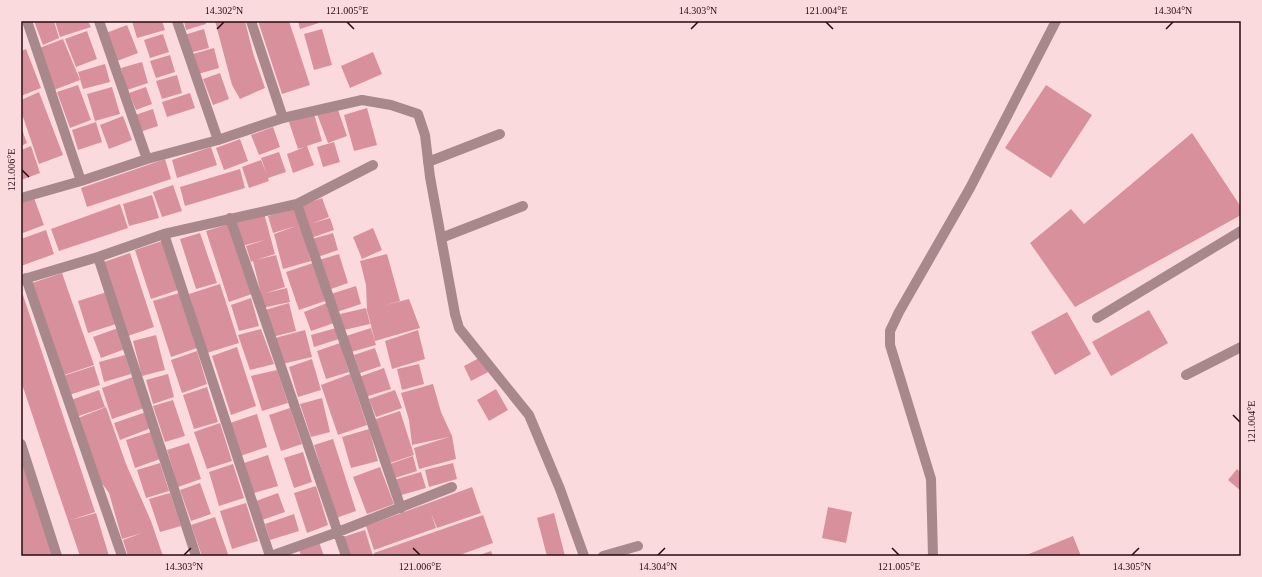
<svg xmlns="http://www.w3.org/2000/svg" width="1262" height="577" viewBox="0 0 1262 577" font-family="Georgia,serif">
<rect width="100%" height="100%" fill="#fbdade"/>
<!-- building -->
<path fill="#d8909c" d="M34,21H54L59,38L43,45Z
M55,21H88L91,27L60,37Z
M132,21H162L165,30L137,38Z
M184,21H205L206,24L186,30Z
M215,21H245L253,53L265,88L240,99L232,85Z
M258,21H289L310,85L282,94Z
M298,21H318L319,23L300,29Z
M127,25L138,53L117,61L106,33Z
M204,29L209,48L189,53L184,35Z
M322,29L332,65L314,70L304,34Z
M87,31L97,59L76,67L65,39Z
M163,34L169,52L150,58L144,40Z
M63,39L80,80L54,90L37,49Z
M214,48L219,68L198,74L193,54Z
M26,49L41,88L21,96V51Z
M373,52L382,74L350,88L341,66Z
M170,55L175,72L156,78L150,61Z
M142,62L148,83L127,90L121,68Z
M105,64L110,82L83,89L78,72Z
M220,73L229,99L213,105L203,79Z
M177,75L182,93L162,99L156,81Z
M78,85L91,120L70,128L57,92Z
M1046,85L1092,115L1051,178L1005,148Z
M112,87L120,114L95,121L87,94Z
M146,87L152,104L136,110L129,93Z
M39,92L63,155L39,164L21,111V100Z
M190,93L195,108L167,117L162,102Z
M337,107L347,136L328,143L317,114Z
M367,108L377,145L354,151L344,115Z
M153,109L158,126L140,132L135,115Z
M314,114L322,141L307,146L314,165L293,173L287,154L305,147L298,149L289,122Z
M123,116L132,140L109,149L100,125Z
M96,122L102,142L78,150L72,130Z
M21,127L27,143L21,146Z
M273,127L280,147L259,155L251,135Z
M1192,133L1241,207V215L1075,307L1030,243L1071,209L1084,224Z
M240,139L248,161L224,170L216,148Z
M334,142L340,162L323,167L317,147Z
M31,146L40,173L21,180V150Z
M211,147L217,165L177,178L172,160Z
M279,152L286,172L268,178L269,181L249,188L242,167L261,160L267,175L261,158Z
M165,159L171,179L87,207L81,188Z
M240,169L245,188L185,206L180,187Z
M173,185L182,211L162,217L153,192Z
M152,195L159,218L129,226L123,204Z
M34,198L44,225L23,233L21,227V203Z
M322,198L329,217L308,225L301,206Z
M120,204L128,228L59,251L51,229Z
M296,208L311,261L283,269L274,234L296,226L273,233L268,216Z
M264,213L275,254L256,260L276,255L285,287L266,293L287,288L290,302L262,308L259,295L261,294L253,261L251,262L246,246L265,240L242,246L236,220Z
M330,218L334,230L311,238L307,225Z
M229,224L252,294L229,302L206,231Z
M373,228L382,250L362,259L353,237Z
M46,230L54,254L21,266V239Z
M200,233L217,283L196,289L180,239Z
M333,233L338,250L318,257L312,239Z
M162,241L178,290L151,299L135,250Z
M130,253L154,327L128,336L104,262Z
M339,254L348,283L328,290L319,260Z
M387,254L400,301L382,306L409,299L420,328L375,341L367,310L366,285L360,261Z
M313,263L325,301L299,310L286,272Z
M62,273L94,365L64,375L32,283Z
M220,284L239,343L207,353L189,294Z
M356,286L361,304L337,312L331,294Z
M107,292L116,324L88,333L78,301Z
M179,293L197,348L171,357L153,301Z
M23,295L95,512L71,520L96,513L109,556H80L43,447L21,381V296Z
M251,298L259,326L239,331L231,305Z
M289,303L296,331L272,337L265,310Z
M327,303L334,323L311,331L304,312Z
M366,308L370,324L344,330L340,314Z
M1149,310L1168,343L1111,376L1092,342Z
M1067,312L1091,354L1055,375L1031,332Z
M118,328L125,349L101,358L93,337Z
M336,328L339,339L314,347L311,335Z
M371,328L376,345L351,352L346,336Z
M261,329L274,364L250,370L238,335Z
M305,330L312,357L282,364L275,338Z
M418,330L425,359L392,369L385,341Z
M156,335L165,370L142,376L133,341Z
M340,343L349,372L326,379L317,351Z
M237,347L256,406L231,415L212,356Z
M375,348L381,366L360,373L354,355Z
M197,351L207,384L182,393L171,360Z
M125,355L131,374L104,382L99,362Z
M481,357L488,372L471,381L464,366Z
M312,359L321,390L298,397L289,367Z
M419,364L424,384L402,390L397,369Z
M94,366L100,385L69,395L63,376Z
M384,368L391,389L365,397L359,377Z
M277,370L288,403L262,411L251,376Z
M168,374L174,397L153,404L146,380Z
M350,374L367,425L338,435L321,385Z
M133,377L144,408L112,419L102,388Z
M433,384L441,412L452,436L456,459L419,469L414,448L449,437L412,445L409,420L401,393Z
M207,387L218,422L194,429L183,395Z
M496,389L508,410L489,421L477,400Z
M99,390L105,407L76,417L71,400Z
M395,390L402,408L376,417L369,399Z
M322,398L330,432L311,437L300,404Z
M173,400L185,436L165,442L153,406Z
M106,407L126,464L151,521L163,556H128L123,540L142,533L122,539L109,493L96,475L78,418Z
M290,408L302,444L281,451L269,415Z
M400,411L414,455L387,464L373,420Z
M146,412L151,428L120,440L114,423Z
M257,414L267,447L240,456L230,423Z
M220,423L232,461L207,469L194,432Z
M369,429L378,461L351,468L342,437Z
M151,432L160,459L135,468L126,440Z
M333,439L356,511L336,518L314,445Z
M189,443L201,479L178,487L167,450Z
M303,452L312,482L294,488L284,458Z
M268,455L278,486L251,494L241,464Z
M413,456L417,471L395,478L390,464Z
M21,458L54,556H21Z
M160,463L169,491L146,498L137,470Z
M453,463L457,479L429,487L425,470Z
M233,464L244,498L219,506L209,472Z
M380,467L394,504L367,514L353,477Z
M1237,469L1241,473V491L1228,480Z
M421,472L426,488L398,496L394,480Z
M200,483L211,514L191,521L180,490Z
M316,486L328,525L307,533L294,493Z
M472,487L481,513L437,528L431,513L436,528L374,550L366,526Z
M170,493L181,526L160,532L149,499Z
M278,493L285,512L262,520L256,501Z
M246,503L258,541L232,549L220,511Z
M828,507L852,512L846,543L822,538Z
M554,513L565,556H547L537,518Z
M294,514L299,531L270,540L265,524Z
M483,515L493,543L457,556H375L374,553Z
M215,517L228,554L223,556H202L191,525Z
M365,530L373,556H349L343,537Z
M1073,536L1081,556H1024Z
M319,542L324,556H301L299,549Z
M491,551L493,556H477Z"/>
<g fill="none" stroke-linecap="round" stroke-linejoin="round">
<!-- lane -->
<path stroke="#a9888c" stroke-width="10" d="M362,100L391,105L418,114L425,135L430,177L455,314
M428,162L500,134
M441,238L523,206
M1097,318L1241,231
M1186,375L1241,347"/>
<!-- street -->
<path stroke="#a9888c" stroke-width="10" d="M27,21L81,181
M99,21L147,159
M177,21L218,140
M251,21L283,118
M21,198L81,181L147,159L218,140L283,118L362,100
M297,204L401,508
M230,218L346,556
M164,234L270,556
M98,257L196,556
M26,278L122,556
M21,280L98,257L164,234L297,204L373,165
M455,314L459,328L529,415L560,489L584,556
M21,444L57,556
M271,556L338,532L452,487
M603,556L638,546
M933,556L931,479L890,345V331L899,312L970,188L1056,21"/>
</g>
<!-- ticks -->
<path fill="none" stroke="#260b11" stroke-width="1.5" d="M347,22L354,29M826,22L833,29M217,29L224,22M691,29L698,22M1166,29L1173,22M22,170L29,177M1233,415L1240,422M413,548L420,555M892,548L899,555M184,555L191,548M658,555L665,548M1132,555L1139,548"/>
<!-- border -->
<rect width="1262" height="577" fill="none" stroke="#fbdade" stroke-width="44"/>
<rect x="22" y="22" width="1218" height="533" fill="none" stroke="#260b11" stroke-width="1.5"/>
<g font-size="10" text-anchor="middle" fill="#260b11">
<text x="224" y="14">14.302°N</text>
<text x="347" y="14">121.005°E</text>
<text x="698" y="14">14.303°N</text>
<text x="826" y="14">121.004°E</text>
<text x="1173" y="14">14.304°N</text>
<text transform="translate(11 170) rotate(-90)" y="4">121.006°E</text>
<text transform="translate(1251 422) rotate(-90)" y="4">121.004°E</text>
<text x="184" y="570">14.303°N</text>
<text x="420" y="570">121.006°E</text>
<text x="658" y="570">14.304°N</text>
<text x="899" y="570">121.005°E</text>
<text x="1132" y="570">14.305°N</text>
</g>
</svg>
